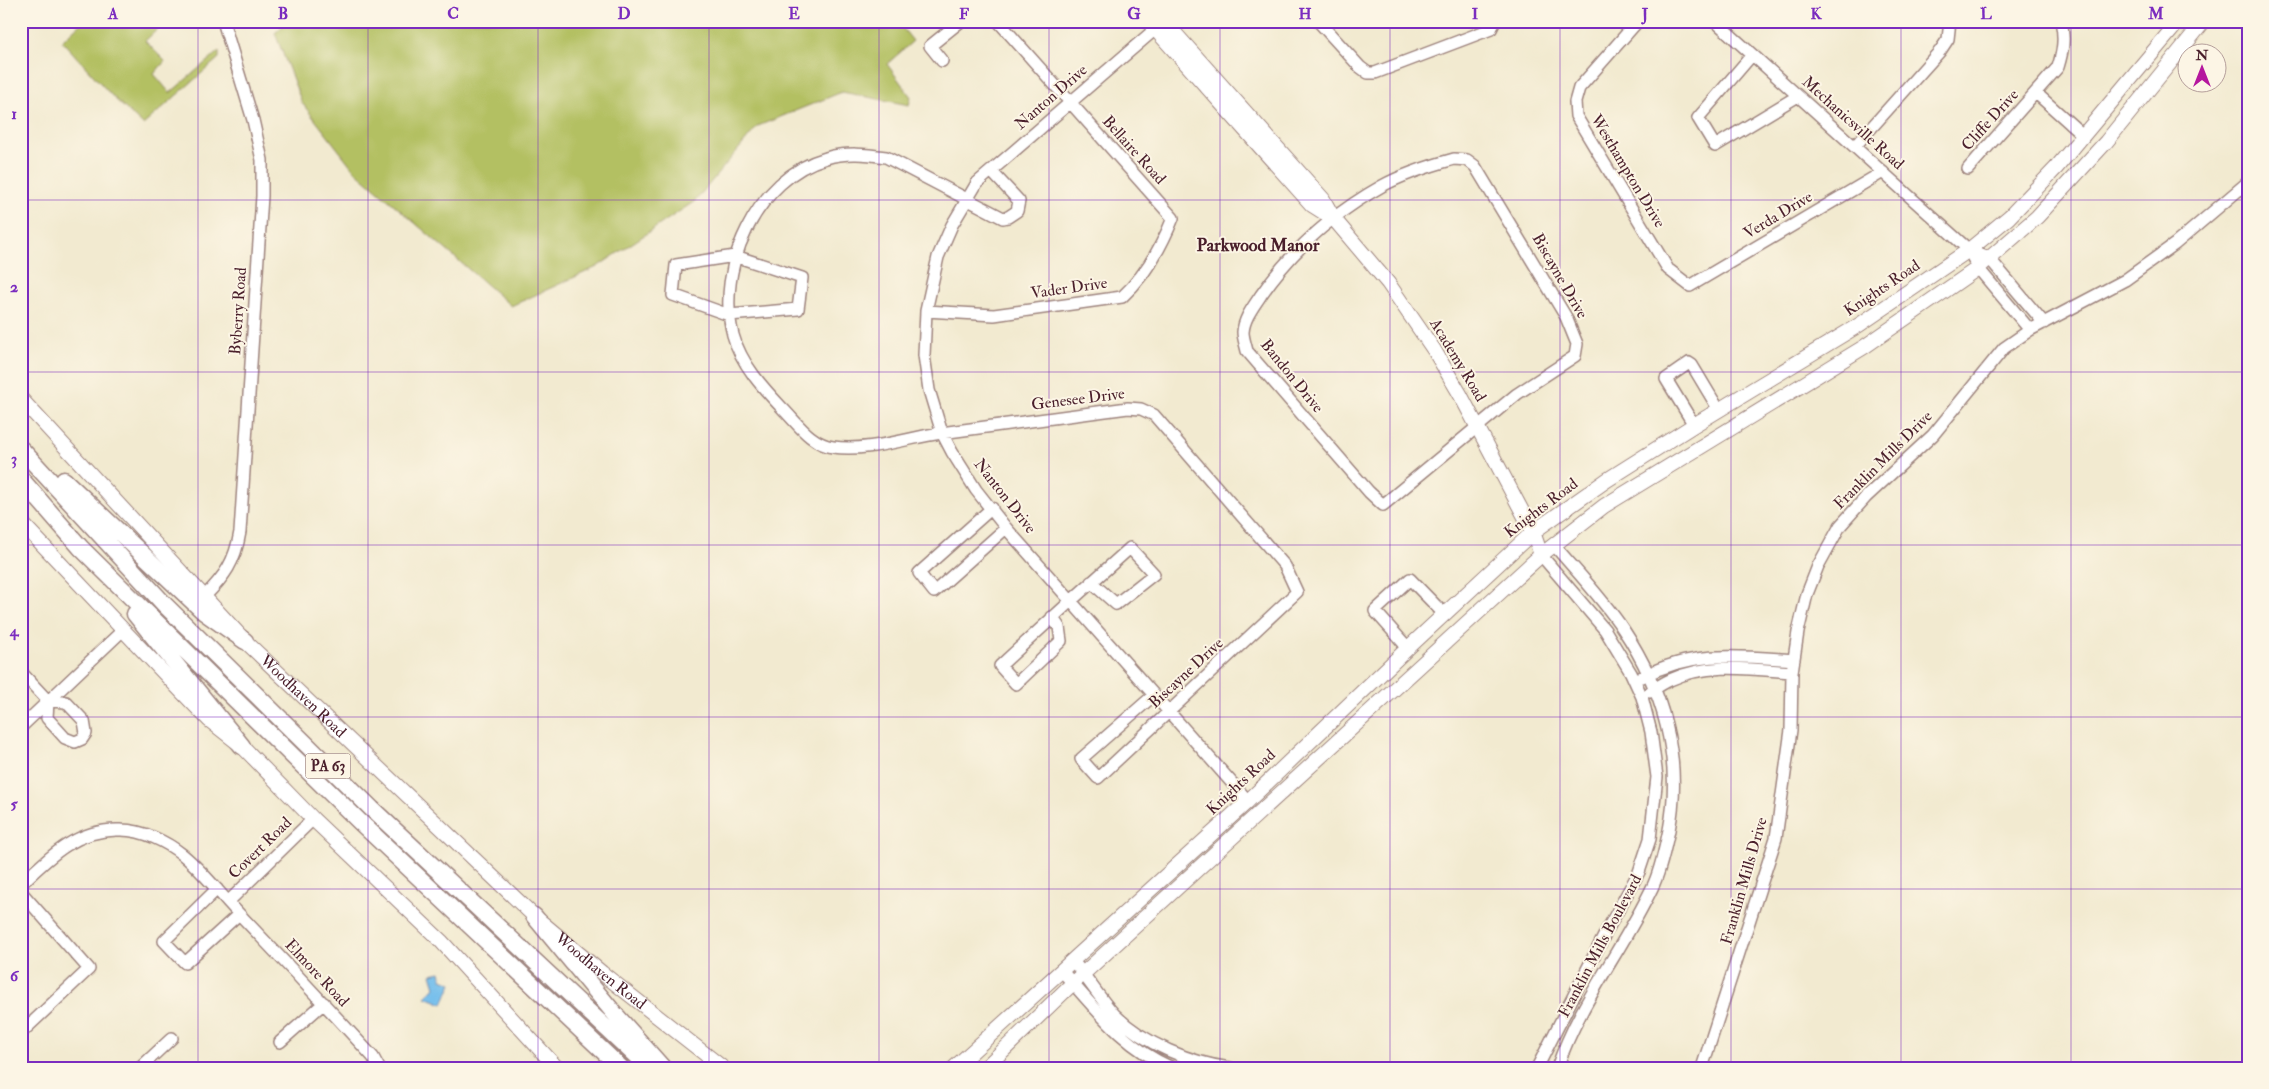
<svg xmlns="http://www.w3.org/2000/svg" width="2269" height="1089" viewBox="0 0 2269 1089" font-family="'IM FELL Double Pica',serif">
<rect width="100%" height="100%" fill="#fcf5e5"/>
<filter id="ink" filterUnits="userSpaceOnUse"><feTurbulence type="fractalNoise" baseFrequency=".02" numOctaves="2"/><feDisplacementMap in="SourceGraphic" scale="10" xChannelSelector="R" yChannelSelector="G"/><feConvolveMatrix kernelMatrix="1 2 1 2 8 2 1 2 1" color-interpolation-filters="sRGB"/></filter>
<filter id="wash" filterUnits="userSpaceOnUse"><feTurbulence type="fractalNoise" baseFrequency=".0096" numOctaves="4" result="noise"/><feDisplacementMap in="SourceGraphic" scale="20" xChannelSelector="R" yChannelSelector="G"/><feGaussianBlur stdDeviation="1.12" result="paint"/><feColorMatrix in="noise" values="0 0 0 0 0 0 0 0 0 0 0 0 0 0 0 0 0 1.4 0 .05"/><feComposite in="paint" operator="in"/></filter>
<g filter="url(#wash)">
<rect width="100%" height="100%" fill="#f2ead0"/>
<!-- green -->
<path fill="#b3c062" stroke="#7e7046" d="M83,21H166L145,41L165,61L154,74L170,93L219,51V58L143,125L113,97L62,41Z
M288,21H897L913,41L887,64L911,97L909,105L842,92L758,126L695,201L597,267L511,306L355,171L302,103L275,33Z"/>
<!-- water -->
<path fill="#73beec" stroke="#5e6e8c" d="M440,972L442,979L452,983L443,1004L426,997L435,987L431,974Z"/>
</g>
<g filter="url(#ink)">
<g fill="none" stroke-linecap="round" stroke-linejoin="round">
<!-- minor casing -->
<g stroke="#9e847e" stroke-width="14">
<path id="minor" d="M1318,21L1360,67L1368,73H1375L1491,29L1495,21
M1638,21L1579,88L1575,102L1576,116L1668,269L1690,286L1883,172
M1715,21L1969,250L1989,258L2044,323
M1160,25L977,183L952,225L938,257L926,311L924,355L929,390L942,433L952,452L976,490L1006,528L1248,801
M1752,55L1698,118L1715,146L1798,96
M942,61L930,46L961,21
M2036,93L2084,136
M1855,146L1940,51L1948,39L1950,21
M1454,159L1467,160L1475,166L1566,317L1577,344L1575,356L1517,394L1383,505L1369,492L1247,351C1246,346 1243,338 1243,332C1244,318 1254,306 1261,295C1292,250 1334,213 1382,186C1404,174 1429,166 1454,159Z
M1968,169L2058,67C2063,51 2065,38 2061,21
M991,171L1019,201L1017,211L1008,217L1003,218L886,157C866,154 846,152 826,158C757,177 715,269 733,335C741,364 763,388 783,409C798,424 811,444 833,447C868,452 907,438 941,433C1004,424 1066,416 1128,408L1141,409L1154,415L1285,566L1297,592L1098,778L1081,759L1154,695
M1969,250L1978,268L2030,330
M735,256L802,278L798,309L729,315L673,295L676,265Z
M926,311L994,315L1122,297C1146,275 1161,248 1173,218L998,21
M1694,425L1666,379L1689,363L1692,365L1719,410
M992,508L919,573L934,592L1006,528
M1554,545C1577,572 1603,599 1623,629C1663,689 1683,759 1669,830C1665,848 1661,870 1652,888C1623,949 1579,1003 1557,1068
M204,597C225,576 235,562 240,532L262,196V160L253,120L223,21
M1052,617L1059,627L1061,641L1016,684L1000,666C1043,626 1086,587 1130,548L1154,574L1116,604L1091,582
M1408,648L1375,611L1410,579L1444,614
M21,672L48,701
M1642,677C1694,650 1738,656 1794,660
M1650,692C1656,688 1663,683 1670,680C1708,662 1752,669 1792,672
M48,701L66,702L84,721L86,733L82,739L75,742L65,738L47,718Z
M21,727L122,631
M21,884C50,856 78,828 121,830C143,830 167,842 183,855C206,874 223,898 243,918C287,964 330,1010 373,1057L379,1068
M217,889L164,941L185,963L239,914
M21,892L89,969L21,1033
M228,902L313,819
M1072,960C1087,977 1099,998 1115,1015C1144,1044 1191,1063 1230,1068
M1061,970C1096,1009 1122,1046 1172,1068
M280,1042L324,1003
M140,1068L172,1038
M1537,1068L1606,932L1639,872L1650,839L1657,777L1651,732L1642,697L1631,673L1605,630L1541,555
M1702,1068L1776,838L1791,730L1792,672L1798,632L1807,594L1818,566L1840,526L1866,497L1933,435L2004,348L2030,330L2125,280L2175,244L2248,182"/>
</g>
<!-- major casing -->
<g stroke="#9e847e" stroke-width="16">
<g id="major">
<path d="M1148,21L1312,205L1331,217"/>
<path d="M1164,21L1323,199L1334,219L1388,283L1434,350L1460,394L1533,532L1541,555"/>
<path id="s1" d="M21,399L245,641L534,916L602,973L723,1068"/>
<path d="M21,522L182,692L209,720L242,746L313,819L441,941L557,1068"/>
<path d="M954,1068L1248,801L1408,648L1533,532L1607,480L1694,425L1859,325L1969,250L2009,217L2056,168L2179,21"/>
<path d="M985,1068L1073,983L1541,555L1604,506L1864,347L1978,268L2037,217L2106,142L2204,21"/>
</g>
</g>
<!-- highway casing -->
<g stroke="#9e847e" stroke-width="19">
<path id="highway" d="M21,449L165,605L372,809L649,1068
M21,479L81,548L149,615L360,822L621,1068
M64,480L204,612L245,641
M135,614L242,746
M534,916L614,1013L663,1068"/>
</g>
<!-- minor -->
<use href="#minor" stroke="#fff" stroke-width="11"/>
<!-- major -->
<use href="#major" stroke="#fff" stroke-width="14"/>
<!-- highway -->
<use href="#highway" stroke="#fff" stroke-width="16"/>
</g>
</g>
<!-- grid -->
<path fill="none" stroke="#7b2cbf" stroke-width="1" stroke-opacity="0.55" d="M198,21V1068M368,21V1068M538,21V1068M709,21V1068M879,21V1068M1049,21V1068M1220,21V1068M1390,21V1068M1560,21V1068M1731,21V1068M1901,21V1068M2071,21V1068M21,200H2248M21,372H2248M21,545H2248M21,717H2248M21,889H2248"/>
<g text-anchor="middle" dominant-baseline="central" stroke-width="4" stroke-linejoin="round" paint-order="stroke">
<!-- shield labels -->
<rect fill="#fcf5e5" stroke="#7f5f63" stroke-width="1" x="305.5" y="753.5" width="45" height="25" rx="4"/>
<g font-size="15" font-weight="bold" fill="#4a1f2b">
<text x="328" y="766">PA 63</text>
</g>
<!-- street labels -->
<g font-size="16" fill="#4a1f2b" stroke="#fcf5e5">
<text transform="translate(1051 97) rotate(-41)">Nanton Drive</text>
<text transform="translate(1990 120) rotate(-48)">Cliffe Drive</text>
<text transform="translate(1853 123) rotate(42)">Mechanicsville Road</text>
<text transform="translate(1134 150) rotate(48)">Bellaire Road</text>
<text transform="translate(1628 171) rotate(59)">Westhampton Drive</text>
<text transform="translate(1778 215) rotate(-31)">Verda Drive</text>
<text transform="translate(1560 276) rotate(60)">Biscayne Drive</text>
<text transform="translate(1069 288) rotate(-8)">Vader Drive</text>
<text transform="translate(1882 288) rotate(-34)">Knights Road</text>
<text transform="translate(238 311) rotate(-86)">Byberry Road</text>
<text transform="translate(1458 360) rotate(59)">Academy Road</text>
<text transform="translate(1292 376) rotate(51)">Bandon Drive</text>
<text transform="translate(1078 399) rotate(-7)">Genesee Drive</text>
<text transform="translate(1883 460) rotate(-45)">Franklin Mills Drive</text>
<text transform="translate(1005 496) rotate(52)">Nanton Drive</text>
<text transform="translate(1541 508) rotate(-37)">Knights Road</text>
<text transform="translate(1186 673) rotate(-43)">Biscayne Drive</text>
<text stroke="none"><textPath href="#s1" startOffset="410">Woodhaven Road</textPath></text>
<text transform="translate(1241 782) rotate(-43)">Knights Road</text>
<text transform="translate(260 848) rotate(-44)">Covert Road</text>
<text transform="translate(1744 881) rotate(-74)">Franklin Mills Drive</text>
<text transform="translate(1600 946) rotate(-62)">Franklin Mills Boulevard</text>
<text stroke="none"><textPath href="#s1" startOffset="815">Woodhaven Road</textPath></text>
<text transform="translate(317 973) rotate(47)">Elmore Road</text>
</g>
<!-- neighbourhood labels -->
<g font-size="18" font-weight="bold" fill="#4a1f2b" stroke="#fcf5e5">
<text x="1258" y="245">Parkwood Manor</text>
</g>
</g>
<!-- margin -->
<rect width="2269" height="1089" fill="none" stroke="#fcf5e5" stroke-width="55"/>
<!-- north arrow -->
<g transform="translate(2202 68)"><circle r="24" fill="#fcf5e5" stroke="#b59f9b"/>
<path d="M0-4L9 19L0 12L-9 19Z" fill="#b5179e"/>
<text y="-8" font-size="14" font-weight="bold" text-anchor="middle" fill="#4a1f2b">N</text>
</g>
<rect x="28" y="28" width="2214" height="1034" fill="none" stroke="#7b2cbf" stroke-width="2"/>
<g font-size="16" text-anchor="middle" font-weight="bold" fill="#7b2cbf">
<text x="113" y="19">A</text>
<text x="283" y="19">B</text>
<text x="453" y="19">C</text>
<text x="624" y="19">D</text>
<text x="794" y="19">E</text>
<text x="964" y="19">F</text>
<text x="1134" y="19">G</text>
<text x="1305" y="19">H</text>
<text x="1475" y="19">I</text>
<text x="1645" y="19">J</text>
<text x="1816" y="19">K</text>
<text x="1986" y="19">L</text>
<text x="2156" y="19">M</text>
<text x="14" y="119">1</text>
<text x="14" y="292">2</text>
<text x="14" y="464">3</text>
<text x="14" y="636">4</text>
<text x="14" y="809">5</text>
<text x="14" y="981">6</text>
</g>
</svg>
